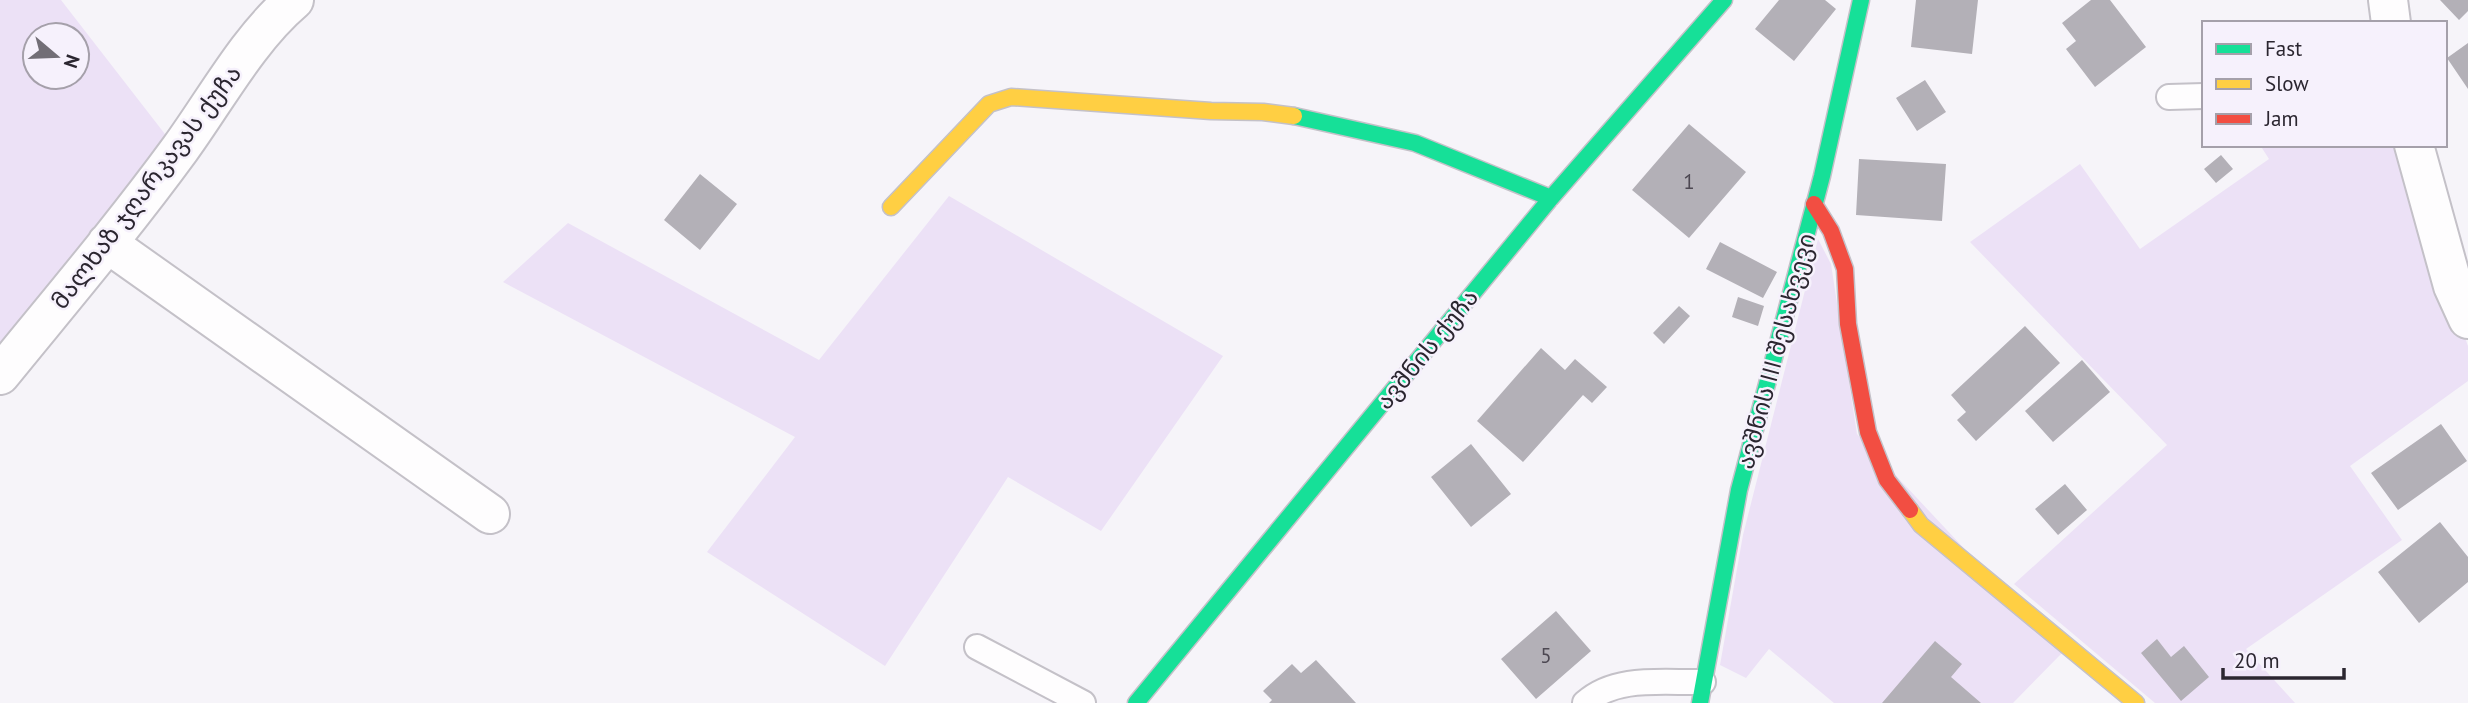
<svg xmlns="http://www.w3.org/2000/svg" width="2468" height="703" viewBox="0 0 2468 703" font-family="'PT Sans','Noto Sans Georgian',sans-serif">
<rect width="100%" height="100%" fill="#f6f4f9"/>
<!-- green -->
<path fill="#ece1f6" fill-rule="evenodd" d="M0,0H61L168,138L0,349ZM35,35H77V77H35Z
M2260,145H2404L2427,232L2468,346V381L2350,466L2402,540L2246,649L2295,703H2155L2014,584L2167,445L1970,242L2080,164L2140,249L2269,159Z
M949,196L1223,356L1101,531L1008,477L885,666L707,552L795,437L503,282L568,223L819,360Z
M1818,239L1831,264L1857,434L2062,653L2013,703H1834L1769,649L1746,678L1720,665L1743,535Z"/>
<!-- building -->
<path fill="#b3b0b7" d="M1779,0H1825L1836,9L1794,61L1755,29Z
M1916,0H1978L1972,54L1911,47Z
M2091,0H2110L2146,47L2095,87L2066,49L2076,41L2062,23Z
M2440,0H2468V11L2459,20Z
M2468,43V89L2447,58Z
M1925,80L1946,112L1917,131L1896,98Z
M1689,124L1746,172L1689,238L1632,190Z
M2221,155L2233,169L2216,183L2204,169Z
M1859,159L1946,164L1942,221L1856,215Z
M700,174L737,204L700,250L664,220Z
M1720,242L1777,272L1763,298L1706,269Z
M1738,297L1764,306L1758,326L1732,317Z
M1679,306L1690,316L1664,344L1653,333Z
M2025,326L2060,363L1976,441L1957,420L1966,412L1951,395Z
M1541,348L1565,370L1575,359L1607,387L1592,403L1583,395L1523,462L1477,421Z
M2082,360L2110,392L2053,442L2025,411Z
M2441,424L2467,461L2398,510L2371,473Z
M1471,444L1511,494L1471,527L1431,477Z
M2065,484L2087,510L2058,535L2035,509Z
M2440,522L2468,557V582L2419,623L2378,572Z
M1556,611L1591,651L1536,699L1501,659Z
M2157,639L2171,657L2184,646L2209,677L2181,701L2141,653Z
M1935,641L1962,664L1951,677L1981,703H1882Z
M1316,660L1356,703H1269L1272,700L1263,691L1292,664L1301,673Z"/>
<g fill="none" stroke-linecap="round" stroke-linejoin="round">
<!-- lane casing -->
<g stroke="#c4c1c8" stroke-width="28">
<path id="lane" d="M2169,97L2204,96
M977,647L1083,703
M1585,703C1616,675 1664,683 1703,682"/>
</g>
<!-- street casing -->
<g stroke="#c4c1c8" stroke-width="42">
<path id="street" d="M2388,0L2391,23
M2414,145L2453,286L2468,319
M107,243L490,514
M0,375C61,300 123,227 180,149C215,101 248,39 294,0"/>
</g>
<!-- fast casing -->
<g stroke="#c4c1c8" stroke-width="19">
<path id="fast" d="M1294,116L1415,143L1551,198
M1136,703L1551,198L1724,0
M1700,703L1739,490L1822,176L1861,0"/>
</g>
<!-- slow casing -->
<g stroke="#c4c1c8" stroke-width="19">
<path id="slow" d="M891,207L989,104L1011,97L1211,111L1263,112L1294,116
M1910,510L1921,525L2136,703"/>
</g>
<!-- jam casing -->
<g stroke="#c4c1c8" stroke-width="19">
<path id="jam" d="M1814,204L1831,231L1845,269L1848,324L1868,432L1887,480L1910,510"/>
</g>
<!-- lane -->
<use href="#lane" stroke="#fefdfe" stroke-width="24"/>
<!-- street -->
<use href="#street" stroke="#fefdfe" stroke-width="38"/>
<!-- fast -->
<use href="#fast" stroke="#16e098" stroke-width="16"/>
<!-- slow -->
<use href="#slow" stroke="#ffcf43" stroke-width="16"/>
<!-- jam -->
<use href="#jam" stroke="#f24e42" stroke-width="16"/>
</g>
<g text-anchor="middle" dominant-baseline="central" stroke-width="5" stroke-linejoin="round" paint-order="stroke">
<!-- number labels -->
<g font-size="21" fill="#4d4852">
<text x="1689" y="181">1</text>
<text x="1546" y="655">5</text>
</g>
<!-- street labels -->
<g font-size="24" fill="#2b2630" stroke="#f6f1fc">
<text transform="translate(146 187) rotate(-53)">მალხაზ ჯღარკავას ქუჩა</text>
<text transform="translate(1427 349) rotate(-51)">ავშნის ქუჩა</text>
<text transform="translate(1776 351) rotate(-75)">ავშნის III შესახვევი</text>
</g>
</g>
<!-- legend -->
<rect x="2202" y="21" width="245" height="126" fill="#f6f1fc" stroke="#a5a0aa" stroke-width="2"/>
<rect x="2216" y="44" width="35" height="10" fill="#16e098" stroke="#a5a0aa" stroke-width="2"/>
<text x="2265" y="56" font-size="21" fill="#2b2630">Fast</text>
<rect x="2216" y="79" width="35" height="10" fill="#ffcf43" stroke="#a5a0aa" stroke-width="2"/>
<text x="2265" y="91" font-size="21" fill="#2b2630">Slow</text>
<rect x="2216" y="114" width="35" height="10" fill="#f24e42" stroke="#a5a0aa" stroke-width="2"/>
<text x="2265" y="126" font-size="21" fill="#2b2630">Jam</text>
<!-- north arrow -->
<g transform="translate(56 56) rotate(109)"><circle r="33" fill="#f6f1fc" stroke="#a5a0aa" stroke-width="2"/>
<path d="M0-5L12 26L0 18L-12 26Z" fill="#726e76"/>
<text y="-10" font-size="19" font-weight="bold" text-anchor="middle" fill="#2b2630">N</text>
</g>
<!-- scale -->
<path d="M2223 668v10h121v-10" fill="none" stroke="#2b2630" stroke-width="3.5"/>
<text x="2234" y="668" font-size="21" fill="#2b2630" stroke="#f6f1fc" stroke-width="5" paint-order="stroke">20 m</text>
</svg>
